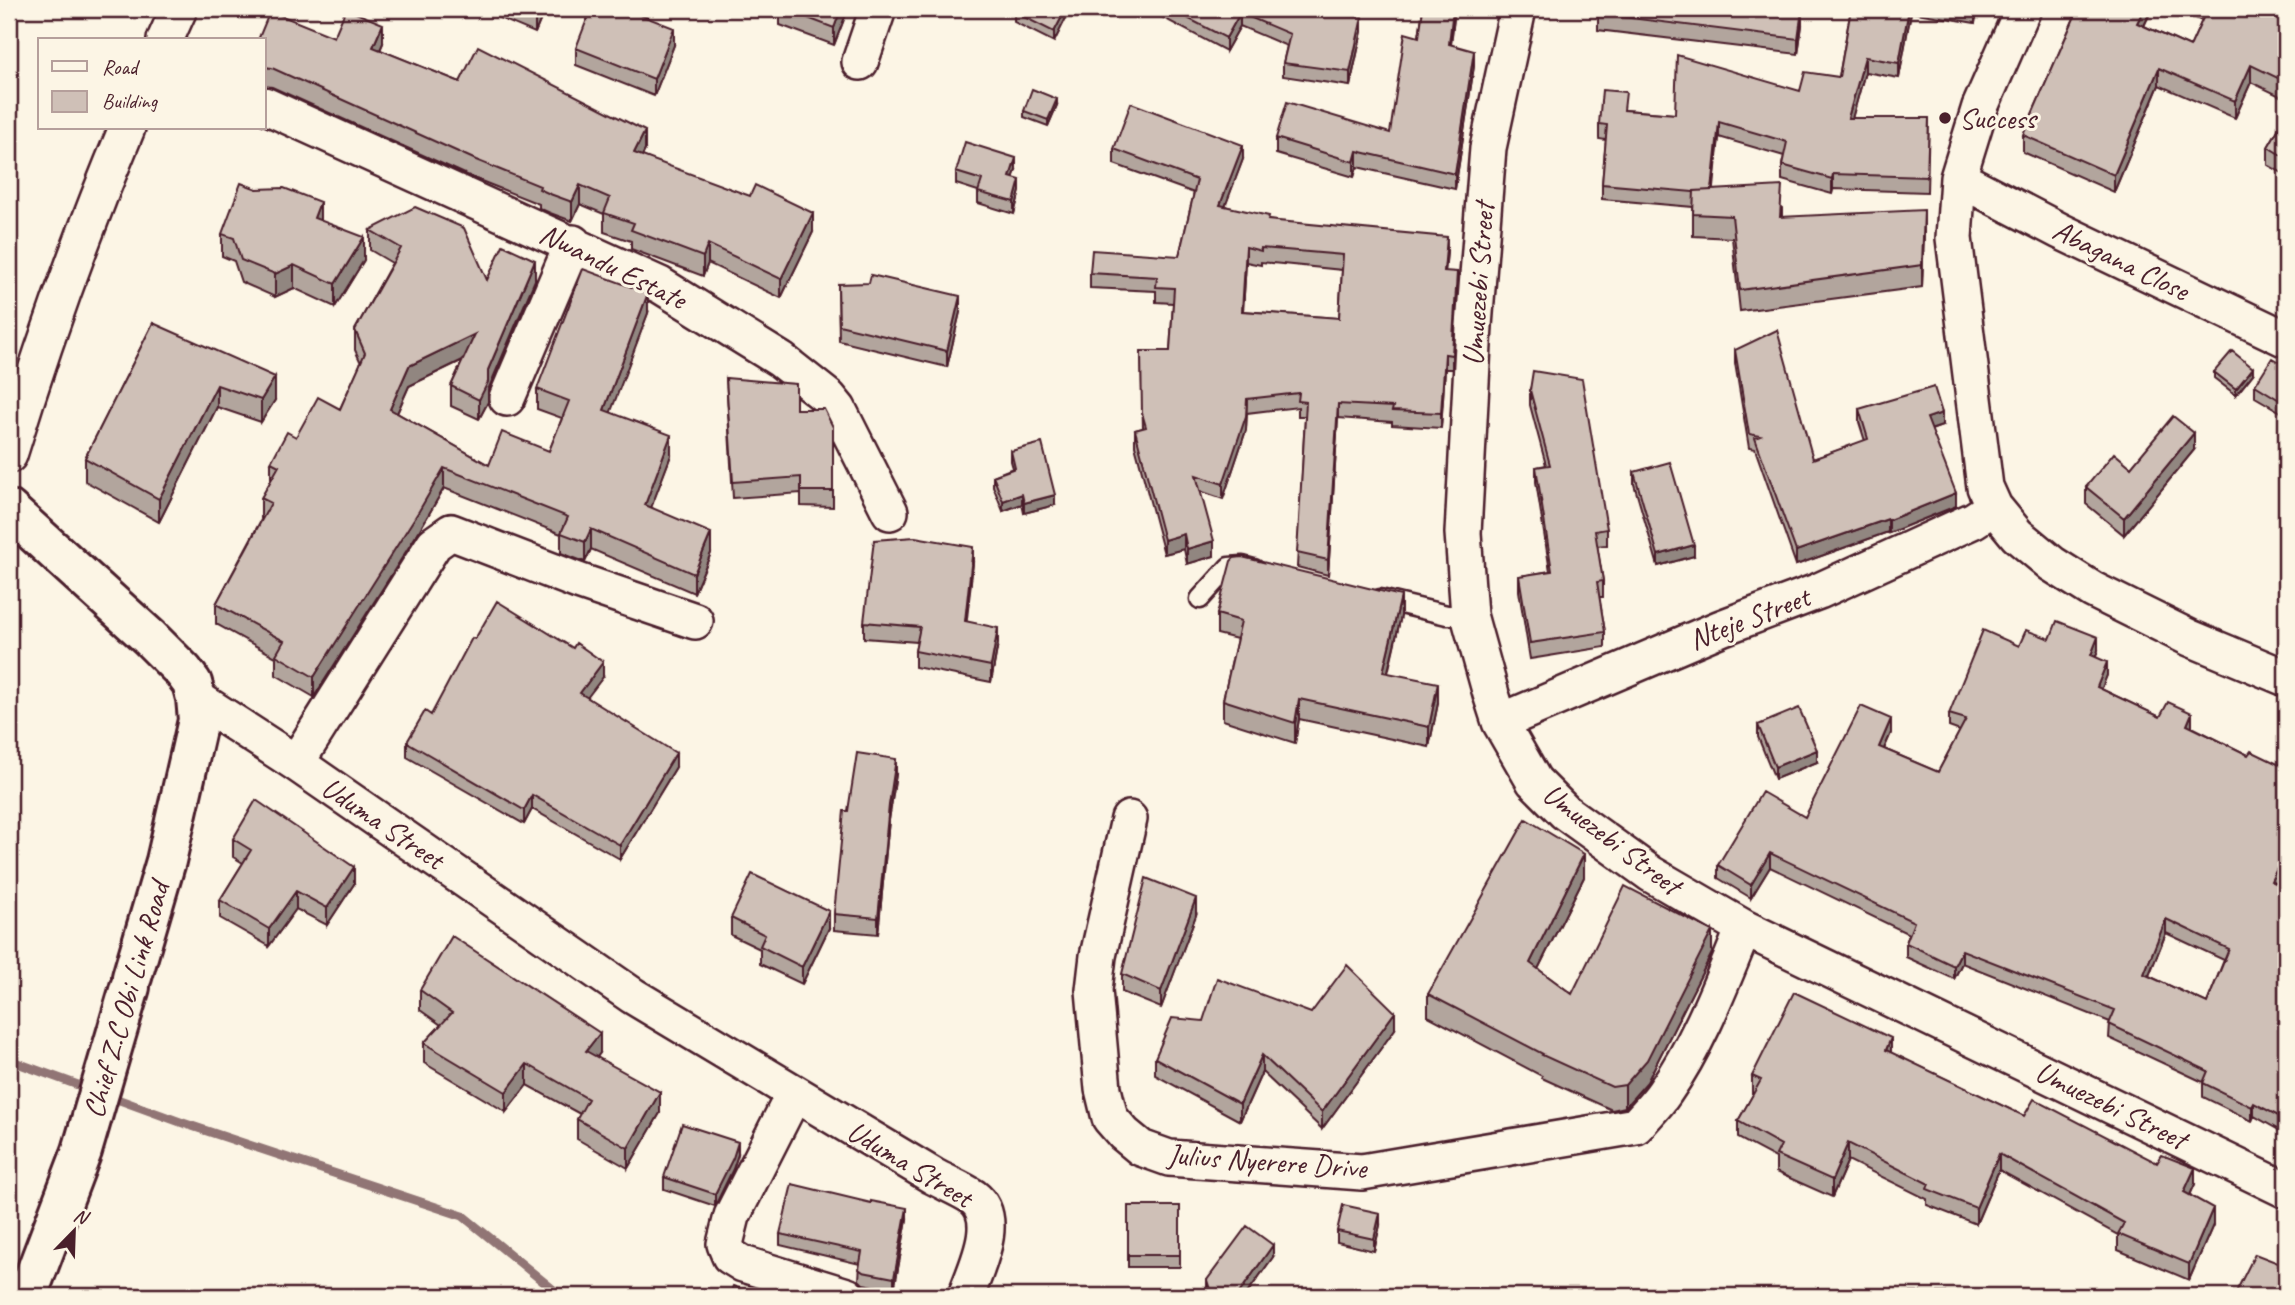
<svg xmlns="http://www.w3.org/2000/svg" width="2295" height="1305" viewBox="0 0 2295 1305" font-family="Caveat,sans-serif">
<rect width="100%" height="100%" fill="#fcf5e5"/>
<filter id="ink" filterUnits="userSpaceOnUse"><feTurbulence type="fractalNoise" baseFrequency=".0143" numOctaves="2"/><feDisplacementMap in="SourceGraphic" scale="14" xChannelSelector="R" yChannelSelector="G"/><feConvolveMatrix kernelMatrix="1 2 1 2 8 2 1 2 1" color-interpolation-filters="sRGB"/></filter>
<g filter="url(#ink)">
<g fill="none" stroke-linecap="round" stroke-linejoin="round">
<!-- stream -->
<path stroke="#917474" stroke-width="9" d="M9,1060L89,1089
M106,1095L183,1123L463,1216L561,1296
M1758,1296L1760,1295L2000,1296"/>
<!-- lane casing -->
<g stroke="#4a1f2b" stroke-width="23">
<path id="lane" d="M1200,599L1229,567L1243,566L1254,569
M1380,599L1447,615H1469"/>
</g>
<!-- street casing -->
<g stroke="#4a1f2b" stroke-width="40">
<path id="street" d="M1518,9L1488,148L1474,326L1463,533L1469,615L1491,694L1500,722L1534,781L1565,812L1651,874L1744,928L2286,1190
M2023,9L1980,107L1958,178L1954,238L1985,487L1994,507L2017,535L2052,564L2093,590L2190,638L2286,678
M165,40L179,9
M860,62L878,9
M264,105L660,285L781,360L829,398L838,409L890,512
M1958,178L2060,231L2286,339
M507,398L573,243
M9,455C43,344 82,235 127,128
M196,698L296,763L633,996L933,1176C946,1183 961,1189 973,1197C1002,1219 975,1270 966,1296
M1500,722L1721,628L1819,591L1974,520L1994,507
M296,763L434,544L451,532L578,581L695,621
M1129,819L1098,956L1094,990L1103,1089L1110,1118L1124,1134L1141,1148L1169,1158L1362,1172L1636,1126C1645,1115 1656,1105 1664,1093C1699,1043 1721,984 1744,928
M794,1094L732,1216L725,1244L730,1256L743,1264L847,1296"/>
</g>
<!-- secondary casing -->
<g stroke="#4a1f2b" stroke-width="44">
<path id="secondary" d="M9,510L149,637L183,671L192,683L196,698L198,720L166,861L132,977
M27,1296L82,1151L130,987"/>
</g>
<!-- lane -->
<use href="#lane" stroke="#fcf5e5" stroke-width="18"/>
<!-- street -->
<use href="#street" stroke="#fcf5e5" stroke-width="35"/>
<!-- secondary -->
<use href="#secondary" stroke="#fcf5e5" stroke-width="38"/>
</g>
<!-- wall -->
<path fill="#b2a59d" stroke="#4a1f2b" stroke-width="2" fill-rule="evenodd" d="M478,9H545L535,33Z
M780,9H848L834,45L780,25Z
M1070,9L1054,42L1014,22V12Z
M1152,9H1347V15L1362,31L1350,86L1283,76V63L1287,46L1240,26L1226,51L1152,12Z
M1423,9H1455L1451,45L1474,66L1455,189L1357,167L1354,177L1276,154V138L1390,133L1419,37Z
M1851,9H1977L1975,23L1911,12L1899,78L1865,72L1852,118H1929L1927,192L1833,189L1832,194L1782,180V165L1784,156L1719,137L1713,190L1782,208V217L1924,232L1922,287L1740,311L1732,238L1693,236V207L1602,199V184L1606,140L1599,139V124L1626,110L1675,114L1800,91L1839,77Z
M2078,9H2152L2144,26L2190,47L2202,21L2176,9H2286V99L2251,82L2235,118L2159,85L2114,192L2023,152V135Z
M1598,14L1802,25L1798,54L1598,30Z
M334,37L383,43L380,50L460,82L645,150L642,156L813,232L781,298L708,263L703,276L631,249V241L604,232V214L580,204L572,221L550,213L539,208V204L476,179L272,87L264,86V40Z
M674,45L654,96L576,65V48Z
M1057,105L1048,126L1024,117V111Z
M2286,116V175L2268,165V147Z
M1114,149L1243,159L1225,206L1269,220L1447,251L1445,271L1457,287L1452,369H1445L1441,428L1392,425V422L1338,418L1328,575L1297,567L1305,416H1298V407L1247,413L1246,430L1223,499L1200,491L1214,556L1187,564L1184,549L1164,554L1135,445V430L1143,428L1141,351H1170L1173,303L1156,302V291L1090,288V273L1179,256L1194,193L1114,164ZM1246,262L1261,265V262L1342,270L1339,318L1243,311Z
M1016,170L1013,178L1020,191L1014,214L978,203V191L956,184V172Z
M320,220L364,260L335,307L294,288L275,297L241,282L234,261L222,256V234Z
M370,230L487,280H535L488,390V402L479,419L451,406V386L463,360L409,386L397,413L489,465L549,451L562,418L537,409V389L648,313L610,412L671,455L651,507L711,553L694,593L591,549L585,562L561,553V534L444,488L419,531L314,697L276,675V657L216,624V604L262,518H261V498L271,481V462L296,437L340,409L361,363L355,350V330L392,263L370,250Z
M2286,273V298L2283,297V280Z
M838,284L960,312L947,367L839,341Z
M153,323L275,400L261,422L217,407L159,522L85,481V458Z
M1735,350L1813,459L1865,441L1859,422V409L1942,426L1931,430L1956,506L1889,533L1888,532L1796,565L1755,449L1749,448L1735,363Z
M2286,366V415L2255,397V385Z
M2214,372L2253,374L2236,395L2214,378Z
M726,378L796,409L833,427V507L801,506V493L733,498Z
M1530,390L1607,529V545L1597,546L1603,581V597H1599L1605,632V647L1530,659L1519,591V576L1550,571L1536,482V467L1546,465L1530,405Z
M2194,450L2124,535L2086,504V487L2131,467Z
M1011,451L1055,505L1024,513L1022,504L1003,511L993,486V476L1013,468L1011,461Z
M1634,472L1694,556L1658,566L1634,484Z
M973,563L966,621L998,643L991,682L915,667V651L917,642L864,638V622Z
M1217,614L1401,616L1388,673L1438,703L1429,747L1299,719L1295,743L1223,720V700L1237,639L1217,634Z
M2050,639L2098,650L2096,657L2107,675L2101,689L2160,717L2192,727L2248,755L2286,768V864L2276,883L2286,888V1134L2254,1116L2252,1121L2203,1097V1082L2109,1038L2110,1022L1962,963L1954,979L1906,957V943L1909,934L1770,867L1751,898L1718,878V865L1805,817L1891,733L1884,749L1938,772L1960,731L1949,727V714L2019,646ZM2166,933L2224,960L2207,1003L2149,976Z
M603,677L587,697L676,767L620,859L532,809L524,824L407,757V742L431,715Z
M1758,725L1817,762L1775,779L1758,737Z
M896,774L889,820L878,934L834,930V914L848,811Z
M233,839L354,884L327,925L296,909L269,946L220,918V900L243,863L233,857Z
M1584,877L1538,969L1572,994L1712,953L1647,1082L1625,1107L1612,1110L1542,1078V1076L1428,1016V994Z
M1196,915L1161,1008L1122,992V974Z
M731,918L829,928L802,984L760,964V949L731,935Z
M420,990L600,1053L597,1057L660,1113L628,1168L577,1139V1119L580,1114L527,1085L506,1112L424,1063V1043L441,1025L420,1010Z
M1311,1013L1395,1029L1322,1129L1262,1072L1240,1121L1155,1075V1058L1203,1021Z
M1891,1053L2024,1116L2195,1184L2190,1195L2213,1225L2189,1280L2118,1250V1235L1999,1170L1976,1224L1927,1205V1199L1848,1160L1832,1197L1776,1172V1158L1738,1138V1121L1754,1093H1752V1076Z
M738,1154L733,1169L715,1206L664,1189V1177Z
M1128,1206H1180V1267H1128Z
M907,1219L894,1290L863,1284L859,1280L860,1264L780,1245V1234Z
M1380,1225L1374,1251L1337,1242V1231Z
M1273,1257L1245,1296H1209L1207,1292V1280Z"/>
<!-- shaded-wall -->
<path fill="#918680" stroke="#4a1f2b" stroke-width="2" d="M538,9H545L535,33V16Z
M841,9H848L834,45V28Z
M1066,9H1070V10L1054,42V32Z
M1453,9H1455L1449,60V44Z
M1909,9H1911V12L1899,78V63Z
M1975,9H1977L1975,23Z
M2144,9H2152L2137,40V23Z
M1802,10V25L1798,54V39Z
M1240,13V26L1226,51V38Z
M1362,17V31L1350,86V72Z
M383,24V43L373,66V47Z
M674,28V45L654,96V79Z
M1474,51V66L1455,189V174Z
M1865,57V72L1848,133V118Z
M2251,65V82L2235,118V101Z
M2159,68V85L2114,192V175Z
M1057,99V105L1048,126V120Z
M1719,122V137L1712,208V193Z
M645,131V150L634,172V153Z
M1243,145V159L1220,220V205Z
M1357,151V167L1354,177V162Z
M1016,158V170L1010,188V177Z
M1833,174V189L1832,194V179Z
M1020,180V191L1014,214V202Z
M580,185V204L572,221V202Z
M320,202V224L314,218Z
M1924,210V232L1922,287V265Z
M813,213V232L781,298V279Z
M364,237V260L335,307V284Z
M1447,237V251L1444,286V271Z
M708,244V263L703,276V257Z
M1246,247V262L1242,326V311Z
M535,260V280L488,390V402L479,419V400L488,370Z
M294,265V288L275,297V274Z
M1457,272V287L1452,369V355Z
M648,293V313L604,430V410Z
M960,296V312L947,367V351Z
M475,334V354L409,386L390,429V409L409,366Z
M1445,354V369L1441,428V413Z
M2253,368V374L2236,395V389Z
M275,377V400L261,422V400Z
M217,385V407L159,522V499Z
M1247,399L1246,430L1223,499V484Z
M1338,404V418L1328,575V560Z
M1942,413V426L1927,431V418Z
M2194,433V450L2124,535V518Z
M671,435V455L645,524V505Z
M444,468V488L419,531L314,697V677Z
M1956,493V506L1889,533V520Z
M1022,494V504L1003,511V501Z
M1055,495V505L1024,513V503Z
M1888,519V532L1796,565V551Z
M591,529V549L585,562V542Z
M711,533V553L694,593V574Z
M1184,534V549L1164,554V540Z
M1214,541V556L1187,564V549Z
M1694,545V556L1658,566V555Z
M973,547V563L965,637V621Z
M1401,596V616L1383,692V672Z
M998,628V643L991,682V666Z
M2098,637V650L2091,669V655Z
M603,662V677L580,707V693Z
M2107,662V675L2097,701V687Z
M1438,683V703L1429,747V727Z
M1299,699V719L1295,743V723Z
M2192,713V727L2187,738V725Z
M1891,719V733L1879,760V747Z
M1817,750V762L1775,779V767Z
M676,753V767L620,859V845Z
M896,759V774L889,820L878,934V918L889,805Z
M532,795V809L524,824V810Z
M2286,850V864L2271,894V881Z
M1770,853V867L1751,898V885Z
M1584,854V877L1530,985V963Z
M354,867V884L327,925V908Z
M17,891V906L9,920V905Z
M296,891V909L269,946V929Z
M1196,898V915L1161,1008V991Z
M829,911V928L802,984V967Z
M2166,919V933L2144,987V974Z
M1712,931V953L1647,1082L1625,1107V1085Z
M1962,950V963L1954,979V966Z
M1395,1012V1029L1322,1129V1112Z
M600,1033V1053L586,1071V1051Z
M1891,1038V1055L1886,1050Z
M1262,1055V1072L1240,1121V1104Z
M527,1064V1085L506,1112V1092Z
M660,1092V1113L628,1168V1148Z
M2254,1103V1116L2252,1121V1107Z
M738,1142V1154L733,1169L715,1206V1194Z
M1848,1143V1160L1832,1197V1180Z
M1999,1154V1170L1976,1224V1208Z
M2195,1168V1184L2184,1208V1192Z
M907,1208V1219L894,1290V1278Z
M2213,1208V1225L2189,1280V1264Z
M1380,1213V1225L1374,1251V1239Z
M1273,1245V1257L1245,1296H1237Z"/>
<!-- building -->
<path fill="#cfc0b7" stroke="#4a1f2b" stroke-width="2" fill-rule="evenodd" d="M346,9L383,24L373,47L460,82L478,46L645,131L634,153L750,196L755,185L813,213L781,279L708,244L703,257L631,230L634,223L604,213L610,198L580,185L572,202L550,194L539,189L540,186L476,160L272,68L264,67V40H258L270,11L334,37Z
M519,9H538L535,16Z
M591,9H625L674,28L654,79L576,48Z
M784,9H841L834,28Z
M1015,9H1066L1054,32L1014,12Z
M1170,9H1347V15L1362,17L1350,72L1283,63L1290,34L1240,13L1226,38Z
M1423,9H1453L1449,44L1474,51L1455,174L1357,151L1354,162L1276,138L1287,102L1390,133L1405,33L1419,37Z
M1599,9H1794L1802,10L1798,39L1598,14Z
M1851,9H1909L1899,63L1865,57L1848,118H1929L1927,177L1833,174L1832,179L1782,165L1787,142L1719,122L1712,190L1694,191L1693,192L1602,184L1607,125L1599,124L1602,90L1626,92L1624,110L1675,114L1677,55L1800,91L1805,72L1839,77Z
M2078,9H2144L2137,23L2190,47L2207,9H2286V82L2251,65L2235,101L2159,68L2114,175L2023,135Z
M1032,89L1057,99L1048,120L1024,111Z
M1131,103L1243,145L1220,205L1269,216L1268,220L1447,237L1444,271L1457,272L1452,355L1445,354L1441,413L1392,411L1393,407L1338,404L1328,560L1297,553L1306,402L1298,401L1299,393L1247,399L1246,416L1223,484L1196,475L1214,541L1187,549L1184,534L1164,540L1135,430L1146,427L1142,413L1141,351H1170L1174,288L1156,287L1157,277L1090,273L1092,250L1179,256L1197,180L1114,149ZM1246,247L1261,251V248L1343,255L1339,318L1242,311Z
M2286,116V158L2268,147Z
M965,142L1016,158L1010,177L1020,180L1014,202L978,192L982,180L956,172Z
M241,183L257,189L284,188L320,202L314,218L364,237L335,284L294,265L275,274L241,260L234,238L222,234Z
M1782,186L1780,217L1924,210L1922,265L1740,290L1732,216L1693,214L1694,191Z
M415,207L464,228L487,280L503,245L535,260L488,370V382L479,400L451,386L475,334L409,366L390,409L489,465L502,432L549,451L569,401L537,389L583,269L648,293L604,410L671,435L645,505L711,533L694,574L591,529L585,542L561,533L568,517L444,468L419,511L314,677L276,655L284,641L216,604L271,503L261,498L279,466L271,462L287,432L296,437L318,397L340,409L365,353L355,330L401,248L370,230Z
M871,275L960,296L947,351L839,325L838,284L869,283Z
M153,323L275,377L261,400L217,385L159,499L85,458Z
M1777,330L1813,459L1868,439L1859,409L1934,387L1942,413L1927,418L1956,493L1889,520L1888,519L1796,551L1755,438L1760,436L1749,434L1735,350Z
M2232,351L2253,368L2236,389L2214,372Z
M2272,358L2286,366V404L2255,385Z
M1533,371L1582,379L1607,529L1595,531L1603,581L1597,582L1605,632L1530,643L1519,576L1552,571L1536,467L1550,465L1530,390Z
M726,378L796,384V409H824L833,427V491H801V477L733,482Z
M2173,416L2194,433L2124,518L2086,487L2114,453L2131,467Z
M1042,443L1055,495L1024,503L1022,494L1003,501L993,476L1015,468L1011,451Z
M1670,462L1694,545L1658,555L1634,472Z
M915,537L973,547L965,621L998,628L991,666L915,651L920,627L864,622L874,540Z
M1242,557L1401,596L1383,672L1438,683L1429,727L1299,699L1295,723L1223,700L1241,621L1217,614L1231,561L1234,558Z
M497,601L573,648L576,643L603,662L580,693L676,753L620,845L532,795L524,810L407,742L425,711L431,715L472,638L475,639Z
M2057,621L2098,637L2091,655L2107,662L2097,687L2160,717L2168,702L2192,713L2187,725L2248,755L2251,751L2286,768V850L2271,881L2286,888V1120L2254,1103L2252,1107L2203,1083L2208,1071L2109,1024L2115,1010L1962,950L1954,966L1906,943L1914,922L1770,853L1751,885L1718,865L1762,792L1805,817L1861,706L1891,719L1879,747L1938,772L1966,719L1949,714L1983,630L2019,646L2026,630L2050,639ZM2166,919L2229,949L2207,1003L2144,974Z
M1799,708L1817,750L1775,767L1758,725Z
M857,753L896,759L889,805L878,918L834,914L844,811H848Z
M256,800L354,867L327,908L296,891L269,929L220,900L251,850L233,839Z
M1526,819L1584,854L1530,963L1572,994L1625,886L1712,931L1647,1060L1625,1085L1612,1087L1542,1055L1543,1054L1428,994Z
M752,874L829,911L802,967L760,946L765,935L731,918Z
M1146,878L1196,898L1161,991L1122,974Z
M9,885L17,891L9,905Z
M452,936L600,1033L586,1051L660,1092L628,1148L577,1119L588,1099L527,1064L506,1092L424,1043L452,1013L420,990Z
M1347,965L1395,1012L1322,1112L1262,1055L1240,1104L1155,1058L1172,1018L1203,1021L1217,978L1311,1013Z
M1794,992L1891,1038L1886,1050L2024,1116L2034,1099L2157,1163L2162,1155L2195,1168L2184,1192L2213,1208L2189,1264L2118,1234L2124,1223L1999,1154L1976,1208L1927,1189L1929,1184L1848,1143L1832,1180L1776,1155L1781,1145L1738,1121L1761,1080L1752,1076Z
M682,1124L738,1142L733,1158L715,1194L664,1177Z
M792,1184L871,1203V1201L907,1208L894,1278L863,1272L859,1269L862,1252L780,1234Z
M1343,1205L1380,1213L1374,1239L1337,1231Z
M1128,1206H1180V1255H1128Z
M1247,1226L1273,1245L1237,1296L1230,1292L1227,1296H1212L1207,1280Z
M2286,1245V1296H2234L2255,1254L2278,1263Z
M733,1286L760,1296H729Z
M1424,1291L1438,1296H1422Z"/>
</g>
<!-- markers -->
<circle fill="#4a1f2b" stroke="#fcf5e5" stroke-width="2.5" cx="1945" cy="118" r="7"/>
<g text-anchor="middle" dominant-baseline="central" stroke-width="6" stroke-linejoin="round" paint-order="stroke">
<!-- poi labels -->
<g font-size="30" fill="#4a1f2b" stroke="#fcf5e5" text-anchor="start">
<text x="1959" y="118">Success</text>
</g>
<!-- street labels -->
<g font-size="30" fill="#4a1f2b" stroke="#fcf5e5">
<text transform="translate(2121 260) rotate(26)">Abagana Close</text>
<text transform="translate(613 266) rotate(26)">Nwandu Estate</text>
<text transform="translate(1478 284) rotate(-86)">Umuezebi Street</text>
<text transform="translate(1749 618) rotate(-21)">Nteje Street</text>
<text transform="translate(383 823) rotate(34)">Uduma Street</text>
<text transform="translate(1612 839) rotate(37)">Umuezebi Street</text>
<text transform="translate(126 1000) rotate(-74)">Chief Z.C Obi Link Road</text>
<text transform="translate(2111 1105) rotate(26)">Umuezebi Street</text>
<text transform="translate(1267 1161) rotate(4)">Julius Nyerere Drive</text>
<text transform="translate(910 1164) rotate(31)">Uduma Street</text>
</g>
</g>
<!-- margin -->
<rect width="2295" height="1305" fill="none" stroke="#fcf5e5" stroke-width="35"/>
<rect x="18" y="18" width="2260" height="1270" fill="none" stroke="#4a1f2b" stroke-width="2.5" filter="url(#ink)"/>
<!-- legend -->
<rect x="38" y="38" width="228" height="91" fill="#fcf5e5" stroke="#b59f9b" stroke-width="2"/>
<rect x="52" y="61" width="35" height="10" fill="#fcf5e5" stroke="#b59f9b" stroke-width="2"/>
<text x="102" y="74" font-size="21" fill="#4a1f2b">Road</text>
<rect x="52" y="91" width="35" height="21" fill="#cfc0b7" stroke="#b59f9b" stroke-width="2"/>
<text x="102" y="108" font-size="21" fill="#4a1f2b">Building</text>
<!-- north arrow -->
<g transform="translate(74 1231) rotate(23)" stroke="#fcf5e5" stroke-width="5" paint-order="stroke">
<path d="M0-5L12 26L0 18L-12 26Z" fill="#4a1f2b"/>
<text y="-10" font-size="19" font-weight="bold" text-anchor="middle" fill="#4a1f2b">N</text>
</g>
</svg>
